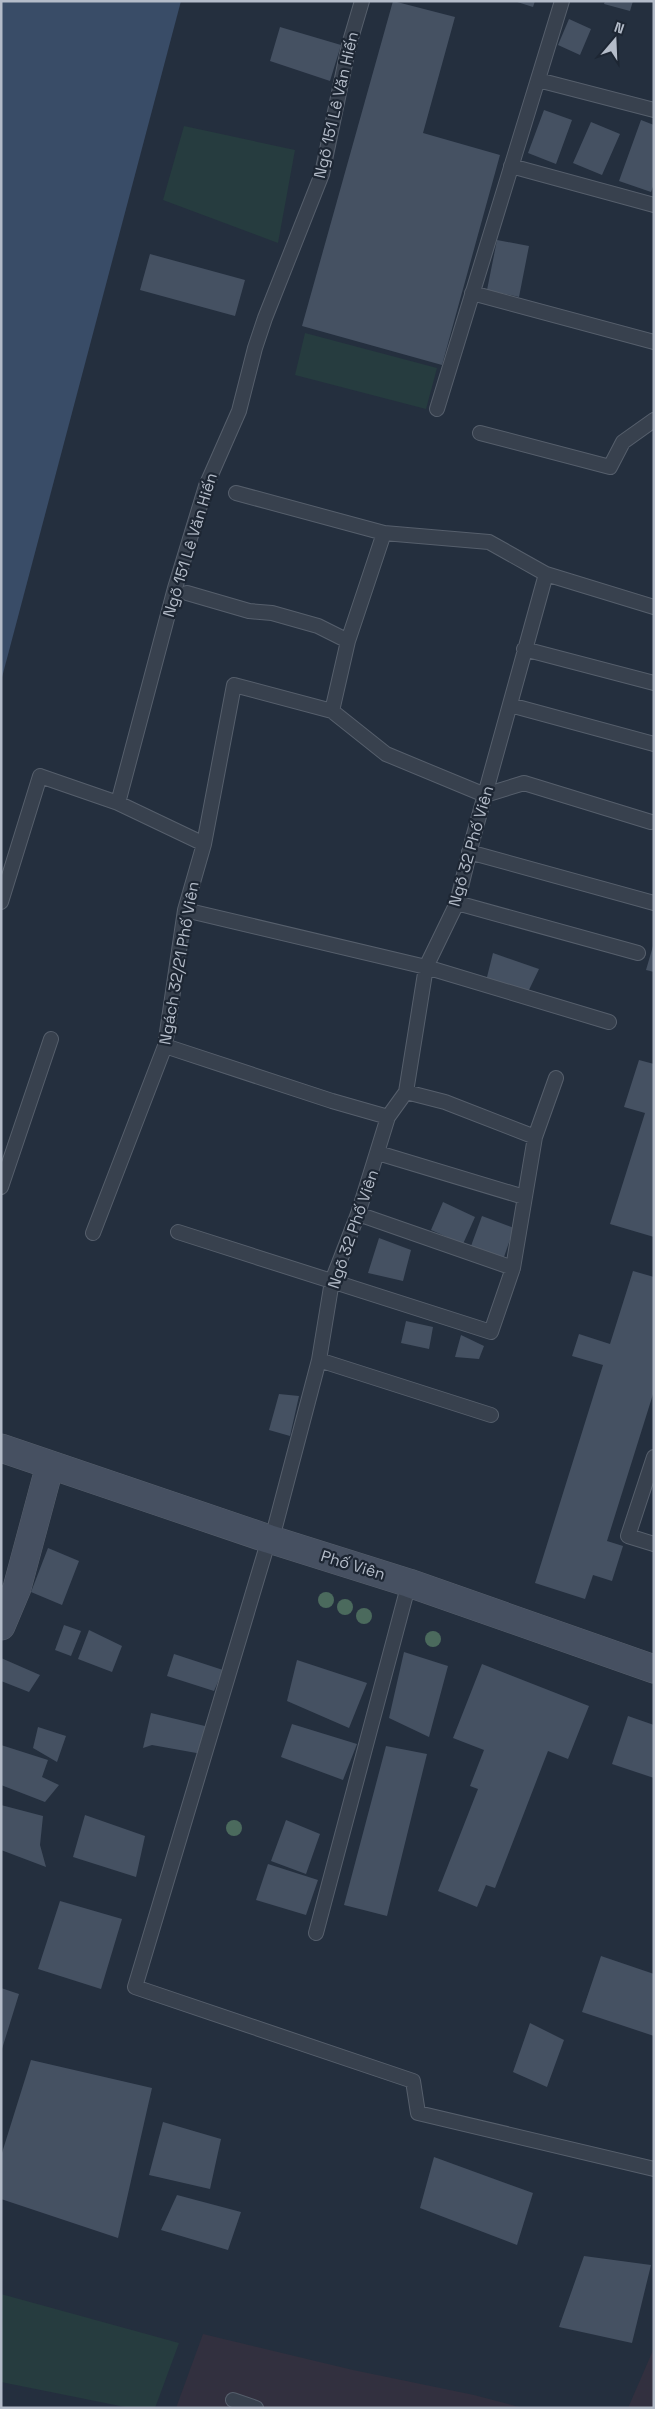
<svg xmlns="http://www.w3.org/2000/svg" width="655" height="2409" viewBox="0 0 655 2409" font-family="'Space Grotesk',sans-serif">
<rect width="100%" height="100%" fill="#242f3e"/>
<!-- medical -->
<path fill="#32303f" d="M203,2334L353,2370L474,2395L523,2408H176Z
M654,2348V2408H628Z"/>
<!-- green -->
<path fill="#263c3f" d="M184,126L295,150L278,243L163,200Z
M305,333L437,368L426,409L295,375Z
M1,2294L179,2343L155,2408H130L1,2382Z"/>
<!-- water -->
<path fill="#394c67" d="M1,1H181L1,681Z"/>
<!-- building -->
<path fill="#455162" d="M393,1L455,17L423,133L500,155L442,365L302,326Z
M514,1H535L533,7Z
M605,1H633L630,11L604,4Z
M569,19L591,29L580,55L558,45Z
M280,27L341,45L330,81L270,61Z
M544,110L572,120L556,164L528,153Z
M641,120L654,125V184L651,192L619,181Z
M591,122L620,134L602,175L573,163Z
M497,240L529,246L519,297L487,290Z
M150,254L245,280L235,316L140,290Z
M653,946H654V972L646,970Z
M493,953L539,969L528,992L486,981Z
M639,1060L654,1064V1237L610,1224L645,1113L624,1107Z
M443,1202L475,1217L463,1244L431,1230Z
M482,1216L514,1228L504,1257L471,1246Z
M379,1238L411,1250L403,1281L368,1273Z
M633,1271L654,1277V1391L607,1541L623,1546L612,1581L593,1575L585,1599L535,1583L603,1365L572,1356L579,1334L610,1344Z
M406,1321L433,1327L429,1349L401,1343Z
M461,1335L484,1346L479,1359L455,1357Z
M279,1394L299,1396L290,1436L269,1430Z
M48,1548L79,1561L62,1605L31,1592Z
M64,1625L81,1631L71,1656L55,1650Z
M89,1630L122,1646L112,1672L78,1659Z
M404,1652L448,1666L429,1737L389,1718Z
M174,1654L223,1670L214,1691L167,1676Z
M1,1658L40,1675L29,1692L1,1681Z
M297,1660L367,1683L349,1728L287,1701Z
M482,1664L589,1706L568,1759L548,1751L495,1888L486,1885L477,1907L438,1891L478,1789L470,1786L484,1750L453,1738Z
M151,1713L209,1727L202,1754L152,1745L143,1748Z
M628,1716L654,1725V1778L612,1764Z
M292,1724L357,1744L343,1780L281,1757Z
M38,1727L66,1736L57,1762L33,1748Z
M1,1745L48,1760L42,1777L59,1785L45,1802L1,1785Z
M386,1746L427,1754L387,1916L344,1905Z
M1,1805L43,1816L40,1845L46,1867L1,1850Z
M85,1815L145,1836L136,1877L73,1857Z
M286,1820L320,1834L306,1874L271,1861Z
M268,1864L318,1880L306,1915L256,1900Z
M60,1901L122,1919L101,1989L38,1969Z
M601,1956L654,1974V2036L582,2012Z
M1,1988L19,1994L2,2049H1Z
M530,2023L564,2040L547,2087L513,2072Z
M31,2060L152,2088L118,2238L1,2199V2156Z
M163,2122L221,2139L210,2189L149,2175Z
M434,2157L533,2193L517,2245L420,2208Z
M177,2195L241,2212L228,2250L161,2230Z
M584,2256L651,2265L632,2343L559,2327Z"/>
<g fill="none" stroke-linecap="round" stroke-linejoin="round">
<!-- lane casing -->
<g stroke="#565f6c" stroke-width="16">
<path id="lane" d="M538,80L654,110
M511,166L654,205
M472,293L654,342
M437,409L562,1
M480,433L610,467L623,442L654,420
M236,493L384,533L489,542L546,574L473,838L457,903L426,967L406,1092L388,1117L358,1214L332,1281L319,1360L275,1527L269,1539L135,1987L413,2081L418,2113L654,2169
M546,574L654,607
M187,593L249,611L272,613L318,626L348,641
M524,649L654,683
M510,705L654,744
M332,711L348,641L384,533
M118,803L175,588L206,486L239,411L255,348L265,318L322,174L349,45L362,1
M469,852L654,903
M1,902L40,776L118,803L204,844
M457,903L638,953
M185,910L426,967L609,1022
M165,1046L332,1101L388,1117
M406,1092L445,1102L535,1137
M378,1153L524,1197
M1,1187L51,1039
M358,1214L513,1268
M178,1232L491,1332L513,1268L535,1137L556,1078
M93,1233L165,1046L185,910L204,844L234,685L332,711L386,754L485,795L524,783L651,822
M319,1360L491,1415
M654,1457L628,1536L654,1544
M316,1933L409,1583
M233,2400L256,2408"/>
</g>
<!-- secondary casing -->
<g stroke="#565f6c" stroke-width="29">
<path id="secondary" d="M1,1448L269,1539L409,1583L654,1669
M1,1626L17,1588L50,1465"/>
</g>
<!-- lane -->
<use href="#lane" stroke="#38414e" stroke-width="14"/>
<!-- secondary -->
<use href="#secondary" stroke="#465061" stroke-width="28"/>
</g>
<!-- trees -->
<g fill="#4b6a5d">
<circle cx="326" cy="1600" r="8"/>
<circle cx="345" cy="1607" r="8"/>
<circle cx="364" cy="1616" r="8"/>
<circle cx="433" cy="1639" r="8"/>
<circle cx="234" cy="1828" r="8"/>
</g>
<g text-anchor="middle" dominant-baseline="central" stroke-width="4.5" stroke-linejoin="round" paint-order="stroke">
<!-- street labels -->
<g font-size="16" fill="#b4bcc9" stroke="#1d2633">
<text transform="translate(336 105) rotate(-77)">Ngõ 151 Lê Văn Hiến</text>
<text transform="translate(190 545) rotate(-73)">Ngõ 151 Lê Văn Hiến</text>
<text transform="translate(471 846) rotate(-74)">Ngõ 32 Phố Viên</text>
<text transform="translate(179 963) rotate(-80)">Ngách 32/21 Phố Viên</text>
<text transform="translate(353 1229) rotate(-71)">Ngõ 32 Phố Viên</text>
<text transform="translate(353 1565) rotate(17)">Phố Viên</text>
</g>
</g>
<!-- border -->
<rect width="655" height="2409" fill="none" stroke="#b4bcc9" stroke-width="5"/>
<!-- north arrow -->
<g transform="translate(615 40) rotate(19)" stroke="#1d2633" stroke-width="4" paint-order="stroke">
<path d="M0-4L9 19L0 12L-9 19Z" fill="#b4bcc9"/>
<text y="-8" font-size="14" font-weight="bold" text-anchor="middle" fill="#b4bcc9">N</text>
</g>
</svg>
